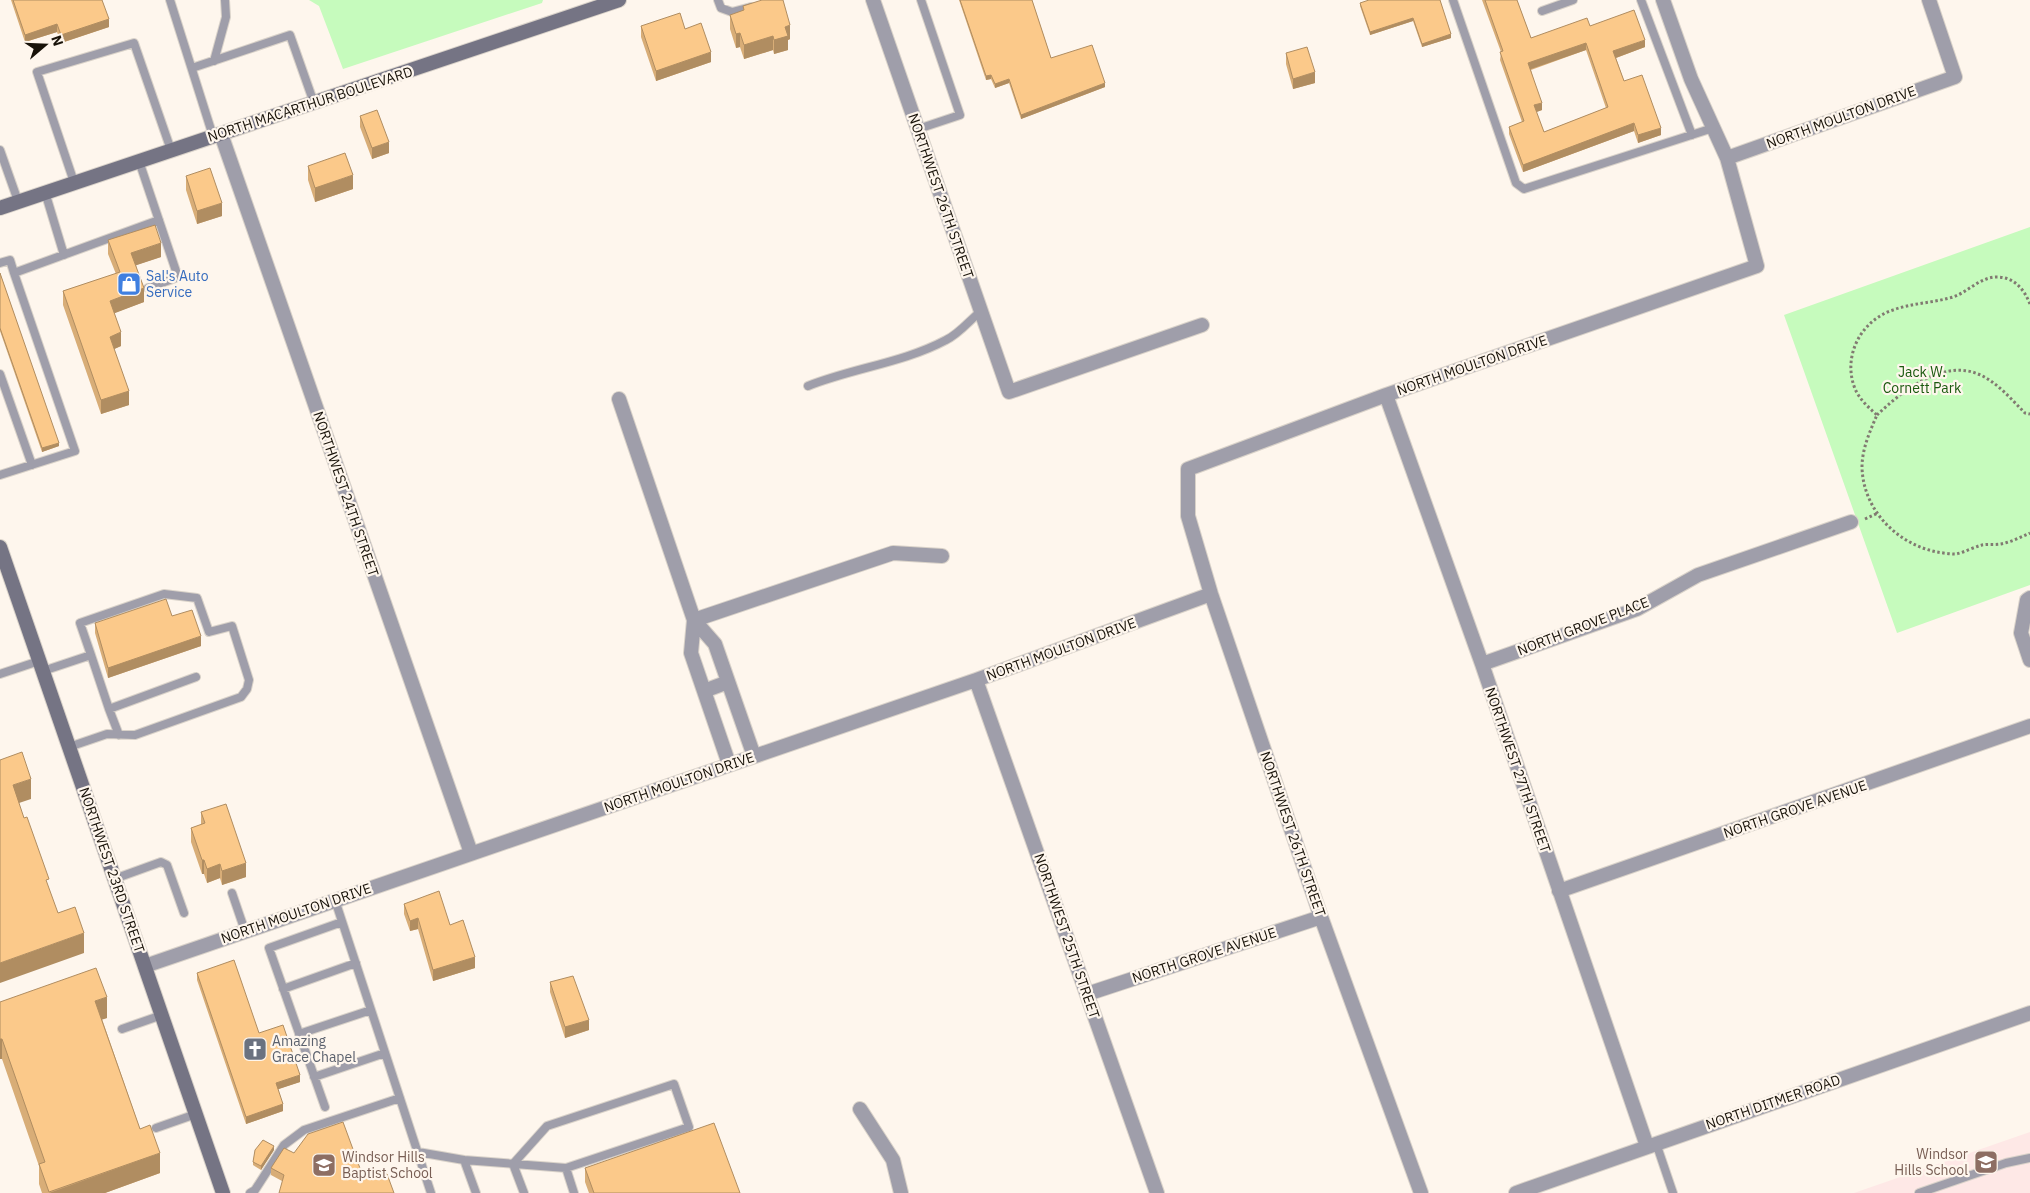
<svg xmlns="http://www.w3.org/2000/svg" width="2030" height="1193" viewBox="0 0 2030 1193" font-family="'IBM Plex Sans',sans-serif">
<rect width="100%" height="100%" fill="#fef6ed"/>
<!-- education -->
<path fill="#fee8e6" d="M2030,1132V1193H1854Z"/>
<!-- green -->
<path fill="#c6fbbd" d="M309,0H543L542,3L343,69L319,6Z
M2030,227V585L1897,633L1784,315Z"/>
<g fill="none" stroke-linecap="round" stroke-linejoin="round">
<!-- service casing -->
<g stroke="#d9d2c9" stroke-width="10">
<path id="service" d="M170,0L213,136
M718,0L721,8L732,12L751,7
M1453,0L1516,183L1524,189L1713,128
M1641,0L1692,135
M1542,11L1573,0
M214,61L226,17L225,0
M192,68L290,35L314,103
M918,129L960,115L921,0
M0,150L18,201
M139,161L178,277L148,288
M74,182L37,72L134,43L171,150
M45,192L64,255
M0,263L10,260L14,273
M0,374L32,465
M808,386C853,368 903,363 946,340C959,334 970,320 981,311
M0,475L75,451L14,273L159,220
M91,655L109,709
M43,671L91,655L80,623L164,594L197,598L209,632L232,626L249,680L247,689L241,697L135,735L107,734L69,747
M0,674L39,661
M119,735L109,709L196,677
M114,879L161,862L167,865L184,913
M232,893L245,931
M335,900L431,1193
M283,989L356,963
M122,1029L162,1015
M299,1034L371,1010
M314,1077L385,1053
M325,1107L269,948L342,922
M156,1128L196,1114
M1656,1143L1673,1193
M418,1152L464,1160L476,1193
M464,1160L566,1168L574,1193
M250,1193L255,1190L284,1145L304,1130L400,1098
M524,1193L513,1164L547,1126L674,1084L689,1127L566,1168
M1919,1193L2006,1163L2030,1158"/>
</g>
<!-- minor casing -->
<g stroke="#d9d2c9" stroke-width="16">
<path id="minor" d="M873,0L1009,392L1202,325
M221,134L471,853
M1727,158L1955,77L1929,0
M1386,395L1482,664L1647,1146
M619,399L694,620L715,644L754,756
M2030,598L2027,600L2021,633L2030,660
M694,620L893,553L942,556
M694,620L691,653L729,764
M1482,664L1637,609L1698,575L1851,522
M976,680L1157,1193
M704,691L728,682
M1559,891L2030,726
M145,966L976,680L1211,594
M1087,994L1321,917
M860,1109L893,1160L901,1193
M1421,1193L1321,917L1211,594L1188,516V469L1386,395L1757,266L1727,158L1691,79L1663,0
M1516,1193L2030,1013"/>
</g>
<!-- secondary casing -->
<g stroke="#d9d2c9" stroke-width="16">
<path id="secondary" d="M0,208L619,0
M0,547L223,1193"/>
</g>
<!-- path -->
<path stroke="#817a71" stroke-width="3" stroke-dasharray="2.5 2.5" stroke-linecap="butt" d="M2030,304C2024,289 2014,277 1997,277C1980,277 1968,292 1953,297C1933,303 1912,303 1893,310C1862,320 1843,354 1854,386C1858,398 1868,407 1877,415C1870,431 1862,449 1862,467C1863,510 1897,544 1937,552C1943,553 1950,554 1956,554C1965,552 1974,547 1982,545C1988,544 1995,545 2001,544C2011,542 2021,537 2030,533
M1877,415C1901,392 1942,359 1978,374C1996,381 2011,399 2025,413L2030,414
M1865,519L1878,513"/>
<!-- service -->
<use href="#service" stroke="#9f9eaa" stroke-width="8"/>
<!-- minor -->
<use href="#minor" stroke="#9f9eaa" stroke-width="14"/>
<!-- secondary -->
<use href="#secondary" stroke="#757484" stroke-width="14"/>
</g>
<!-- wall -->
<path fill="#d8ad77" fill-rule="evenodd" d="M11,0H102L109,27L61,43L57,32L25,42Z
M959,0H1032L1051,58L1105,87L1021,119L1009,83L995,88L991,79L986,80Z
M1440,0L1451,38L1422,47L1413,21L1370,35L1360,6V3Z
M1482,0H1517L1531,38L1590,26L1645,47L1616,58L1624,81L1661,135L1638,143L1634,131L1523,172L1509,134V127L1522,122L1500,60L1501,52ZM1586,50L1606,108L1544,132L1536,112L1542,110L1531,70Z
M743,6L790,39L788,40V50L774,54L773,50L744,59L740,47L736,48L730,29V15L743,11Z
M641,26L685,29L711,62L656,81L641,37Z
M1286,53L1315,83L1293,89L1286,64Z
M360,116L389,153L372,159L360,127Z
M308,166L353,189L315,202L308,180Z
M186,176L222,216L197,224L186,190Z
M108,240L161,257L136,265L144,302L114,313L121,346L114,349L129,405L101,414L63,305V291L116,274L108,254Z
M0,273L59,446L42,452L0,331Z
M172,616L201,646L108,678L95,633V623Z
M201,812L246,877L222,885L220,878L207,883L204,874H202L191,842V828L201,825Z
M404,904L450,925L475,968L433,981L418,929L410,931L404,914Z
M197,973L300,1082L278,1089L283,1111L246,1124L197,980Z
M550,982L589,1030L565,1038L550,992Z
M0,1002L107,1018L102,1019L140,1129L160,1173L105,1193H42L39,1184V1166L2,1059Z
M274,1150L261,1170L253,1165V1162Z
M294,1153L361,1171L374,1178L282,1181L271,1175V1168Z
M585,1168L740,1193H589L585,1182Z"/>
<!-- shaded-wall -->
<path fill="#b08d61" d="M1413,18V21L1370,35V32Z
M109,19V27L61,43V35Z
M57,24V32L25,42V35Z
M790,25V39L788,40V50L774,54V40L785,27Z
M740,33V47L736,48V34Z
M1451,34V38L1422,47V44Z
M773,36V50L744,59V45Z
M1645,40V47L1613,59V51Z
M1586,43V50L1528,70V63Z
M711,52V62L656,81V71Z
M1315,72V83L1293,89V79Z
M991,75V79L986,80V76Z
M1009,79V83L995,88V84Z
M1105,83V87L1021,119V115Z
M1542,103V110L1534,113V105Z
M1634,123V131L1523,172V165Z
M1661,128V135L1638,143V135Z
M389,142V153L372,159V148Z
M353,175V189L315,202V188Z
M222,203V216L197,224V211Z
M161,243V257L131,267V253Z
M144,288V302L110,315V301Z
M121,332V346L110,351V337Z
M129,391V405L101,414V400Z
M59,443V446L42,452V448Z
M201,636V646L108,678V668Z
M31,779V799L13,805V785Z
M202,860H204V874H202Z
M246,863V877L222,885V871Z
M220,864V878L207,883V869Z
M418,918V929L410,931V921Z
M84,933V953L0,983V963Z
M475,957V968L433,981V970Z
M107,997V1018L95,1022V1001Z
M589,1020V1030L565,1038V1027Z
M0,1039H2V1059H0Z
M300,1075V1082L276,1090V1083Z
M283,1104V1111L246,1124V1117Z
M274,1146V1150L261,1170V1166Z
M160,1153V1173L105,1193H49Z"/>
<!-- building -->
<path fill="#fbc98a" stroke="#b08d61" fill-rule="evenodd" d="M13,0H102L109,19L61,35L57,24L25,35Z
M762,0H783L790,25L785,27L788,36L774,40L773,36L744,45L740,33L736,34L730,15L744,10L743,6Z
M960,0H1032L1051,58L1092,45L1105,83L1021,115L1009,79L995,84L991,75L986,76Z
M1369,0H1440L1451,34L1422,44L1413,18L1370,32L1360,3Z
M1485,0H1517L1531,38L1587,18L1590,26L1634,10L1645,40L1613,51L1624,81L1642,75L1661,128L1638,135L1634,123L1523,165L1509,127L1524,121L1500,52L1503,51ZM1586,43L1608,107L1544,132L1534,105L1542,103L1528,63Z
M680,13L685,29L701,23L711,52L656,71L641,26Z
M1307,47L1315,72L1293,79L1286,53Z
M377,110L389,142L372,148L360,116Z
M345,153L353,175L315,188L308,166Z
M210,168L222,203L197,211L186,176Z
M155,225L161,243L131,253L144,288L110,301L121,332L110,337L129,391L101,400L63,291L120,272L108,240Z
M0,273L59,443L42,448L0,328Z
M166,599L172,616L192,610L201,636L108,668L95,623Z
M22,752L31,779L13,785L24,818L27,817L49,879L46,880L58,913L75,907L84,933L0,963V760Z
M226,804L246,863L222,871L220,864L207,869L204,860H202L191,828L205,823L201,812Z
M439,891L450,925L463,920L475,957L433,970L418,918L410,921L404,904Z
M234,960L259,1033L283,1025L300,1075L276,1083L283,1104L246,1117L197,973Z
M96,968L107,997L95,1001L140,1129L150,1125L160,1153L49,1192L39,1164L45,1162L2,1039H0V1002Z
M573,976L589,1020L565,1027L550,982Z
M343,1122L361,1171L371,1168L374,1178L387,1174L394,1193H279L284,1175L271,1168L284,1148L294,1153L308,1134Z
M714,1123L740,1193H594L585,1168Z
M263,1140L274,1146L261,1166L253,1162L255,1150Z"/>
<!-- icons -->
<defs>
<g id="shop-square" transform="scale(1.25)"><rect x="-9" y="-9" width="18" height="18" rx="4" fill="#3f7fe0" stroke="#fef6ed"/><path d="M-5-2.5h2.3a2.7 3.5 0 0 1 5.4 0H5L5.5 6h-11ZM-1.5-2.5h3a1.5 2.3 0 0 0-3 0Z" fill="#fff"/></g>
<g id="church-square" transform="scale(1.25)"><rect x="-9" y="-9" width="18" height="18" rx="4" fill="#6b7280" stroke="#fef6ed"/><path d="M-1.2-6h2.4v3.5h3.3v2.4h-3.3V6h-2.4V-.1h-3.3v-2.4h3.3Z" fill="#fff"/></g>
<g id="school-square" transform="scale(1.25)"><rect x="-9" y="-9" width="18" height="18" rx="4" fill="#8d6e63" stroke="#fef6ed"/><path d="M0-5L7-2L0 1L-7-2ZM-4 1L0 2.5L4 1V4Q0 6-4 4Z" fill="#fff"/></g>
</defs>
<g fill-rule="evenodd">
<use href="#shop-square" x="129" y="284"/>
<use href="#church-square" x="255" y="1049"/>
<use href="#school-square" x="1986" y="1162"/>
<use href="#school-square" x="324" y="1165"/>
</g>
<g text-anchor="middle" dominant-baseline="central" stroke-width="4.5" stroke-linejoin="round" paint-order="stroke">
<!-- street labels -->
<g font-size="14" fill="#181209" stroke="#fef6ed">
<text transform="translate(310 104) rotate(-18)">NORTH MACARTHUR BOULEVARD</text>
<text transform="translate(1841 117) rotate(-20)">NORTH MOULTON DRIVE</text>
<text transform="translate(941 196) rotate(71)">NORTHWEST 26TH STREET</text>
<text transform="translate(1472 365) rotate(-19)">NORTH MOULTON DRIVE</text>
<text transform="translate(346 494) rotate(71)">NORTHWEST 24TH STREET</text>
<text transform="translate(1583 626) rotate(-21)">NORTH GROVE PLACE</text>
<text transform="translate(1061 649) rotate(-20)">NORTH MOULTON DRIVE</text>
<text transform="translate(1518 770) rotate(71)">NORTHWEST 27TH STREET</text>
<text transform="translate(679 782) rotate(-19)">NORTH MOULTON DRIVE</text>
<text transform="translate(1795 809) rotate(-19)">NORTH GROVE AVENUE</text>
<text transform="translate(1293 834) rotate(71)">NORTHWEST 26TH STREET</text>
<text transform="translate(112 870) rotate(71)">NORTHWEST 23RD STREET</text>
<text transform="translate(296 913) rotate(-19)">NORTH MOULTON DRIVE</text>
<text transform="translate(1067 936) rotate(71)">NORTHWEST 25TH STREET</text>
<text transform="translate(1204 955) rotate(-18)">NORTH GROVE AVENUE</text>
<text transform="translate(1773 1102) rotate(-19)">NORTH DITMER ROAD</text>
</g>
<!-- shop labels -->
<g font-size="14" fill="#366cbe" stroke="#fef6ed" text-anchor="start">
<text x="146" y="276">Sal's Auto<tspan x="146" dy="16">Service</tspan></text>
</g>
<!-- park labels -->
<g font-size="14" fill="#1a590e" stroke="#fef6ed">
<text x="1922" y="372">Jack W.<tspan x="1922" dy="16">Cornett Park</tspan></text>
</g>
<!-- worship labels -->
<g font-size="14" fill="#5b616d" stroke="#fef6ed" text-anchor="start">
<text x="272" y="1041">Amazing<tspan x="272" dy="16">Grace Chapel</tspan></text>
</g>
<!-- education labels -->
<g font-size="14" fill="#785e54" stroke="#fef6ed" text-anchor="end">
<text x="1968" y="1154">Windsor<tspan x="1968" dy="16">Hills School</tspan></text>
<text x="342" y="1157" text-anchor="start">Windsor Hills<tspan x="342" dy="16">Baptist School</tspan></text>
</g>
</g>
<!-- north arrow -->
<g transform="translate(45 45) rotate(71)" stroke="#fef6ed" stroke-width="4" paint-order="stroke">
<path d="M0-4L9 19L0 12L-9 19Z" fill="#181209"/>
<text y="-8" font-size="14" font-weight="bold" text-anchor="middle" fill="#181209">N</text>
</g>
</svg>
